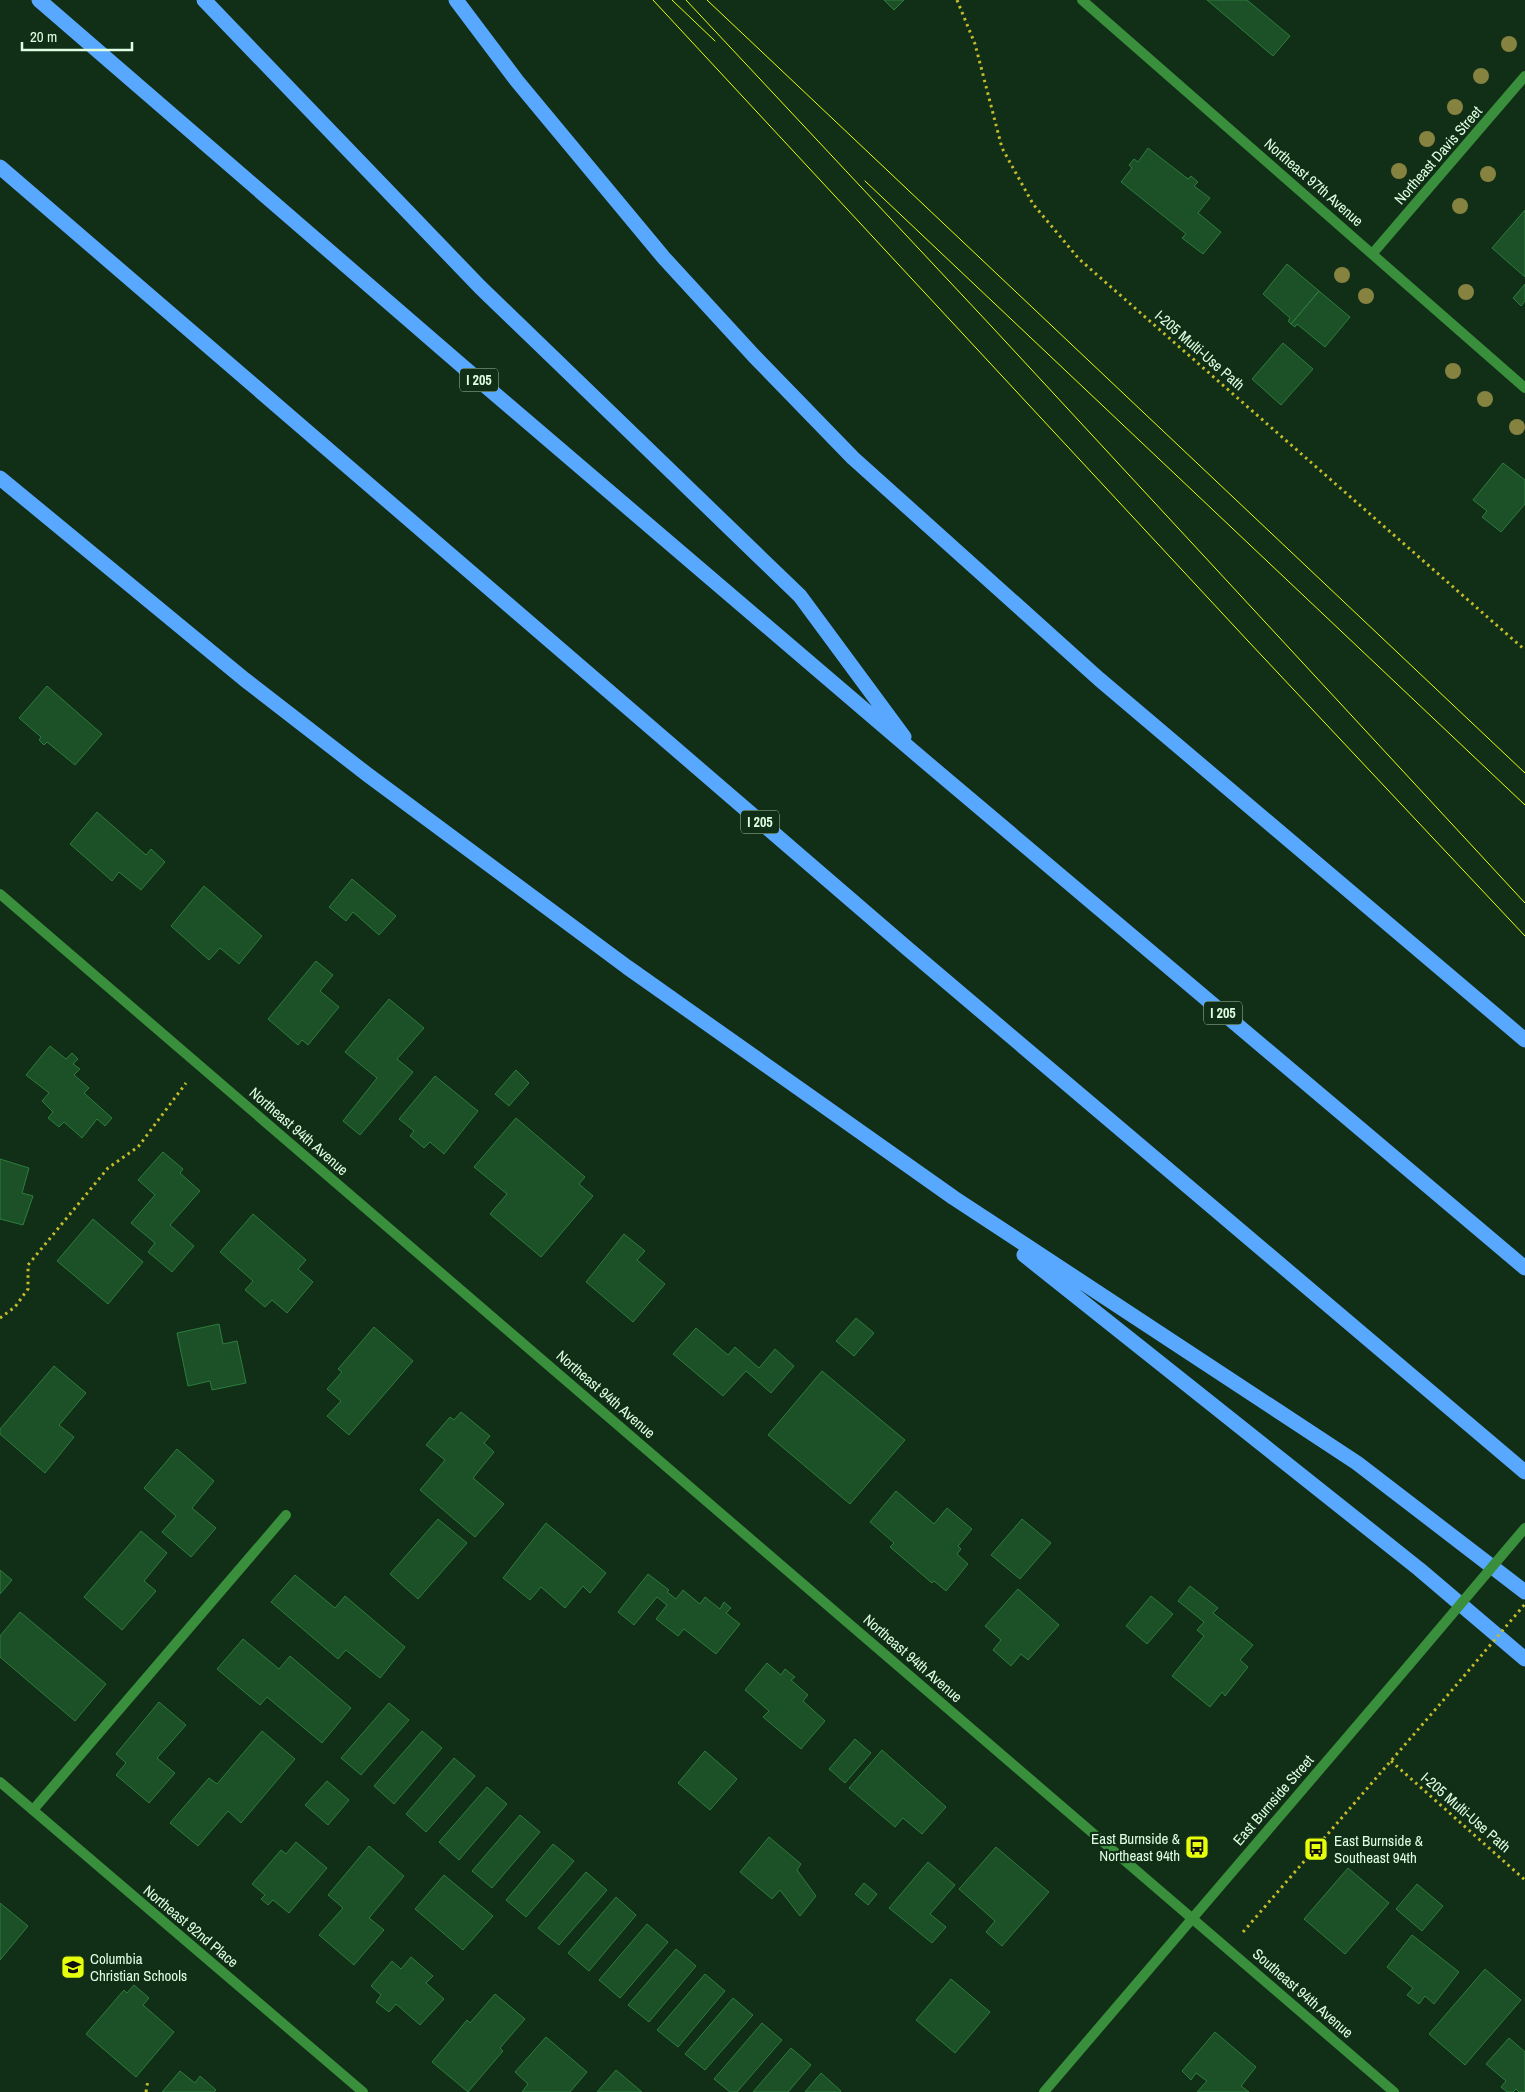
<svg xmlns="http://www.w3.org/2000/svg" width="1525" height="2092" viewBox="0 0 1525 2092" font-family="'Archivo Narrow',sans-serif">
<rect width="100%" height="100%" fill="#112e16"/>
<!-- building -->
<path fill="#1c5026" stroke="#2d7d3d" d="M884,0H904L894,10Z
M1207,0H1247L1290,36L1273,56Z
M1148,148L1188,179L1191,176L1198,182L1194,186L1210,198L1198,213L1221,232L1203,254L1182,238L1186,234L1121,182L1132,168L1129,165L1134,159L1138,162Z
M1525,210V277L1492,248Z
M1287,264L1319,291L1291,324L1288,321L1290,318L1263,294Z
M1525,284V301L1521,306L1513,298Z
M1319,291L1350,317L1325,347L1297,324L1295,327L1291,324Z
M1283,343L1313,369L1281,405L1252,379Z
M1503,463L1525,480V504L1501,532L1482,517L1487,511L1473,500Z
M47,686L102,734L75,765L47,742L44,745L39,740L41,737L19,718Z
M97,812L146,855L151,849L165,862L141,890L119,872L112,881L70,844Z
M352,879L396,916L379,935L353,912L346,921L329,907Z
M204,886L262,936L239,964L220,948L209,960L171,926Z
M316,961L333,975L320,991L339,1007L308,1045L302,1040L298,1045L268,1019Z
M389,999L424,1028L397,1059L413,1072L360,1135L343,1121L377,1078L345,1052Z
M50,1046L66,1059L72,1053L78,1059L73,1064L80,1069L74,1075L89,1088L84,1093L112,1118L105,1126L97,1119L82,1138L64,1122L59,1127L48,1118L53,1112L42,1101L49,1093L26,1075Z
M516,1070L529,1083L509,1106L495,1094Z
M435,1076L478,1111L444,1154L430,1142L424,1148L410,1136L414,1131L399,1119Z
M516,1118L585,1177L579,1184L593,1196L541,1257L490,1214L507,1194L474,1167Z
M163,1152L183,1169L180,1173L200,1191L170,1225L194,1246L172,1272L148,1252L155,1243L131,1223L155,1195L138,1180Z
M0,1159L29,1168L22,1193L33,1196L23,1225L0,1219Z
M253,1214L306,1260L298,1269L313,1282L287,1313L272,1300L265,1307L245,1290L253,1281L220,1252Z
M93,1219L143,1262L108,1304L57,1261Z
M624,1234L645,1251L637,1260L665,1284L633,1322L586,1282Z
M856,1318L874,1333L854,1356L836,1341Z
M219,1324L223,1344L237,1341L246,1383L212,1390L210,1381L188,1386L177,1333Z
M374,1327L413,1361L349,1435L327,1416L341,1401L327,1389L342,1372L338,1369Z
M696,1328L728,1355L735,1347L759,1368L775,1349L794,1366L771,1393L746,1371L723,1396L673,1354Z
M54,1366L86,1393L59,1425L74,1437L45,1473L0,1434V1429Z
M822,1371L905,1440L850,1504L768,1435Z
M461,1412L490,1436L484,1443L494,1452L473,1478L504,1504L475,1537L420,1490L445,1460L426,1445L450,1417L454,1420Z
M177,1449L214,1481L192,1508L216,1528L191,1557L162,1532L176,1516L144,1488Z
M896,1491L934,1524L947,1508L972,1529L958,1546L961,1549L957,1554L968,1564L946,1591L934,1581L932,1583L890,1547L894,1543L870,1522Z
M438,1519L467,1543L418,1599L390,1574Z
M1022,1519L1051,1543L1020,1579L991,1555Z
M546,1523L606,1573L590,1593L583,1586L565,1608L541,1587L530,1600L503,1578Z
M141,1531L167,1553L144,1581L156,1591L122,1630L84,1597Z
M0,1570L12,1580L0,1594Z
M648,1574L669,1590L667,1592L676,1599L683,1590L700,1604L705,1597L720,1609L724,1602L731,1608L726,1613L740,1624L716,1654L684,1629L678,1636L656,1619L667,1605L657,1597L634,1625L618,1612Z
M295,1575L335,1608L345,1596L405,1647L380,1678L346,1650L338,1659L271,1602Z
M1190,1586L1218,1608L1213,1613L1253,1645L1240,1660L1248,1667L1225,1696L1222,1692L1210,1707L1172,1676L1204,1636L1197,1630L1204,1622L1178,1601Z
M1018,1589L1059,1625L1028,1660L1021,1654L1011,1666L993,1650L1001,1640L985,1626Z
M1151,1596L1173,1614L1147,1644L1126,1626Z
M20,1612L106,1684L75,1721L0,1657V1636Z
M243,1639L279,1669L290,1656L351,1708L322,1743L267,1697L260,1705L217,1669Z
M767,1663L781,1675L785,1669L795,1677L791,1680L808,1695L803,1701L825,1721L801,1749L763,1717L769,1711L745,1690Z
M159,1702L186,1725L157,1758L175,1773L149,1803L116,1775L126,1763L116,1754Z
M389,1703L409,1720L361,1775L341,1758Z
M262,1731L295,1759L241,1823L228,1811L198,1846L170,1823L209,1778L217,1784Z
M422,1731L442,1748L394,1804L374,1786Z
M855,1739L871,1753L845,1783L829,1769Z
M882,1750L946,1807L922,1834L903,1818L895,1827L849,1788Z
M705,1751L737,1779L710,1810L678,1783Z
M454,1758L475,1776L426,1832L406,1814Z
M327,1781L349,1800L328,1825L305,1805Z
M487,1787L507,1804L459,1860L439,1842Z
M520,1815L540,1832L492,1888L472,1871Z
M769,1837L801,1864L797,1870L816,1896L800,1916L780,1890L772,1899L740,1872Z
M296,1842L327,1868L289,1913L273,1900L268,1905L261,1899L265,1895L252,1884L281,1850L286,1854Z
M553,1844L574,1861L526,1917L506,1900Z
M369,1846L404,1876L369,1918L384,1930L354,1965L319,1935L343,1908L328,1895Z
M996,1847L1049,1892L1002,1946L986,1932L995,1921L959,1889Z
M928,1862L955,1885L930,1914L946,1927L932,1943L889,1908Z
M1348,1868L1389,1903L1345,1954L1304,1919Z
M586,1872L607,1890L559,1945L538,1928Z
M444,1875L493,1916L463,1950L415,1909Z
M864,1883L877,1894L868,1905L855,1894Z
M1417,1884L1443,1906L1422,1931L1396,1909Z
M616,1897L636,1915L589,1971L568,1953Z
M0,1903L28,1926L0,1960Z
M647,1924L668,1942L620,1998L599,1980Z
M1412,1935L1459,1972L1434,2004L1425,1996L1419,2004L1407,1995L1413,1988L1387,1967Z
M676,1949L696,1966L649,2022L628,2005Z
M411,1957L433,1976L426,1983L444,1999L420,2025L396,2004L389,2012L376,2002L381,1995L371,1986L392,1961L401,1969Z
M1485,1969L1521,2000L1465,2065L1429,2034Z
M705,1974L725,1991L678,2047L657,2030Z
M951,1979L990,2012L955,2053L916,2020Z
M134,1985L149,1998L143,2005L174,2032L136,2077L86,2034L124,1990L127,1993Z
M495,1994L525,2019L500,2048L503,2051L468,2092L432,2062L467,2020L470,2023Z
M733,1998L753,2015L705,2070L685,2054Z
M762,2023L782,2040L737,2092H730L714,2079Z
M1215,2032L1256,2067L1241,2086L1249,2092H1197L1207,2081L1196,2073L1191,2080L1182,2071Z
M546,2037L587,2072L570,2092H522L528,2084L515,2072Z
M1509,2038L1525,2052V2092H1519L1516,2089L1513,2092H1507L1501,2087L1506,2081L1486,2064Z
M791,2048L811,2065L788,2092H753Z
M616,2070L642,2092H597Z
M180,2071L195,2083L200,2076L216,2090L214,2092H162Z
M821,2073L841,2091L840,2092H805Z"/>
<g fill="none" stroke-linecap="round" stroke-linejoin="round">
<!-- path -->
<path stroke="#c5bc2b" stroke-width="3" stroke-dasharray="2.5 4" stroke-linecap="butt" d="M957,0L975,44L1002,148L1033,204L1079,259L1525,650
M0,1318L15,1307L28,1289V1265L108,1168L138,1147L186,1083
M1391,1761L1525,1880
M1243,1932L1447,1696
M146,2092L148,2080"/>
<!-- service -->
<path stroke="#3a8f3d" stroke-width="10" d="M33,1810L286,1515"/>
<!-- minor -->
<path stroke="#3a8f3d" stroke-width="10" d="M1082,0L1525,388
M1373,253L1525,76
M0,894L1394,2092
M0,1782L363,2092"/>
<!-- tertiary -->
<path stroke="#3a8f3d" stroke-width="10" d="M1044,2092L1409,1665"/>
<!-- motorway -->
<path stroke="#59a8ff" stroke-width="15" d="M39,0L461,365L921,758L1525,1268
M204,0L480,287L800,596L904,737
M456,0L517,81L664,258L754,356L853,458L1099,679L1525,1040
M0,167L908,949L1525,1472
M0,478L244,679L368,775L627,967L954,1198L1357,1463L1525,1592
M1024,1255L1419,1569L1525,1659"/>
<!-- tram -->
<path stroke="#e6ff0a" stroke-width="1" d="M653,0L1248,641L1525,936
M672,0L715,41
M686,0L993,328L1525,903
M707,0L1525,773
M865,181L1525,805"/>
<!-- path-bridge -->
<path stroke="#c5bc2b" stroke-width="3" stroke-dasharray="2.5 4" stroke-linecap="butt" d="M1447,1696L1525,1604"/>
<!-- tertiary-bridge -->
<path stroke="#3a8f3d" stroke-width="10" d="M1409,1665L1525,1528"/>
</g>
<!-- trees -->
<g fill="#868240">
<circle cx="1509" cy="44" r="8"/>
<circle cx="1481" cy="76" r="8"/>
<circle cx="1455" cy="107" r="8"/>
<circle cx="1427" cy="139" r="8"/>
<circle cx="1399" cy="171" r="8"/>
<circle cx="1488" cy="174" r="8"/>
<circle cx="1460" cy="206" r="8"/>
<circle cx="1342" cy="275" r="8"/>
<circle cx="1466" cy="292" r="8"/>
<circle cx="1366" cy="296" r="8"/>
<circle cx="1453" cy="371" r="8"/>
<circle cx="1485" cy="399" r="8"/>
<circle cx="1517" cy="427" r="8"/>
</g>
<!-- icons -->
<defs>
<g id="bus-square" transform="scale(1.25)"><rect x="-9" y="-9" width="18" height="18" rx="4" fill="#e6ff0a" stroke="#112e16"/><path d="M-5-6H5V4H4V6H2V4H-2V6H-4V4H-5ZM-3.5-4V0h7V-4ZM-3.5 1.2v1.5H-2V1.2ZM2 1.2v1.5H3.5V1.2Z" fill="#111"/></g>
<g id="school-square" transform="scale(1.25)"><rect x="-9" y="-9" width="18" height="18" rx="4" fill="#e6ff0a" stroke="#112e16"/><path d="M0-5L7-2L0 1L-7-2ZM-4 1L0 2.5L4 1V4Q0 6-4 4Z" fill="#111"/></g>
</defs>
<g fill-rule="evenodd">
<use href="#bus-square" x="1197" y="1847"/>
<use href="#bus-square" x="1316" y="1849"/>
<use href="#school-square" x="73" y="1967"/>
</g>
<g text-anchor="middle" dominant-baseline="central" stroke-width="4.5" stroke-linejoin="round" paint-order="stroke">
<!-- shield labels -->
<g fill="#112e16" stroke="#a0c0a5" stroke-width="1">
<rect x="460" y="368.5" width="38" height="23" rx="4"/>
<rect x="741" y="810.5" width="38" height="23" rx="4"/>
<rect x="1204" y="1001.5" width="38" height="23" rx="4"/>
</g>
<g font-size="14" font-weight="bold" fill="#deffe2">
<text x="479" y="380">I 205</text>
<text x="760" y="822">I 205</text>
<text x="1223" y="1013">I 205</text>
</g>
<!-- street labels -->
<g font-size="15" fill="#deffe2" stroke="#112e16">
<text transform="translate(1438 155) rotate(-49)">Northeast Davis Street</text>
<text transform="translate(1314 182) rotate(41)">Northeast 97th Avenue</text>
<text transform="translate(1200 350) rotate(41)">I-205 Multi-Use Path</text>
<text transform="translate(299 1131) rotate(41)">Northeast 94th Avenue</text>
<text transform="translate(606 1394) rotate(41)">Northeast 94th Avenue</text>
<text transform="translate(913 1658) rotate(41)">Northeast 94th Avenue</text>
<text transform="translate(1273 1800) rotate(-49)">East Burnside Street</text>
<text transform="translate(1466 1812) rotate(41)">I-205 Multi-Use Path</text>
<text transform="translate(191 1926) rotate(40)">Northeast 92nd Place</text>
<text transform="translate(1303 1993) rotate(41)">Southeast 94th Avenue</text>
</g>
<!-- poi labels -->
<g font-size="15" fill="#deffe2" stroke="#112e16" text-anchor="start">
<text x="1180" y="1838" text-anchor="end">East Burnside &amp;<tspan x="1180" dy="17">Northeast 94th</tspan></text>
<text x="1334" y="1840">East Burnside &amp;<tspan x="1334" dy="17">Southeast 94th</tspan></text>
<text x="90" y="1958">Columbia<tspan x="90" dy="17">Christian Schools</tspan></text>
</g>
</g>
<!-- scale -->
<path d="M22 42v8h110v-8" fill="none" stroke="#deffe2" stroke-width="2.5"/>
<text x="30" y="42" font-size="15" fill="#deffe2" stroke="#112e16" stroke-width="4" paint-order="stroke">20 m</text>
</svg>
